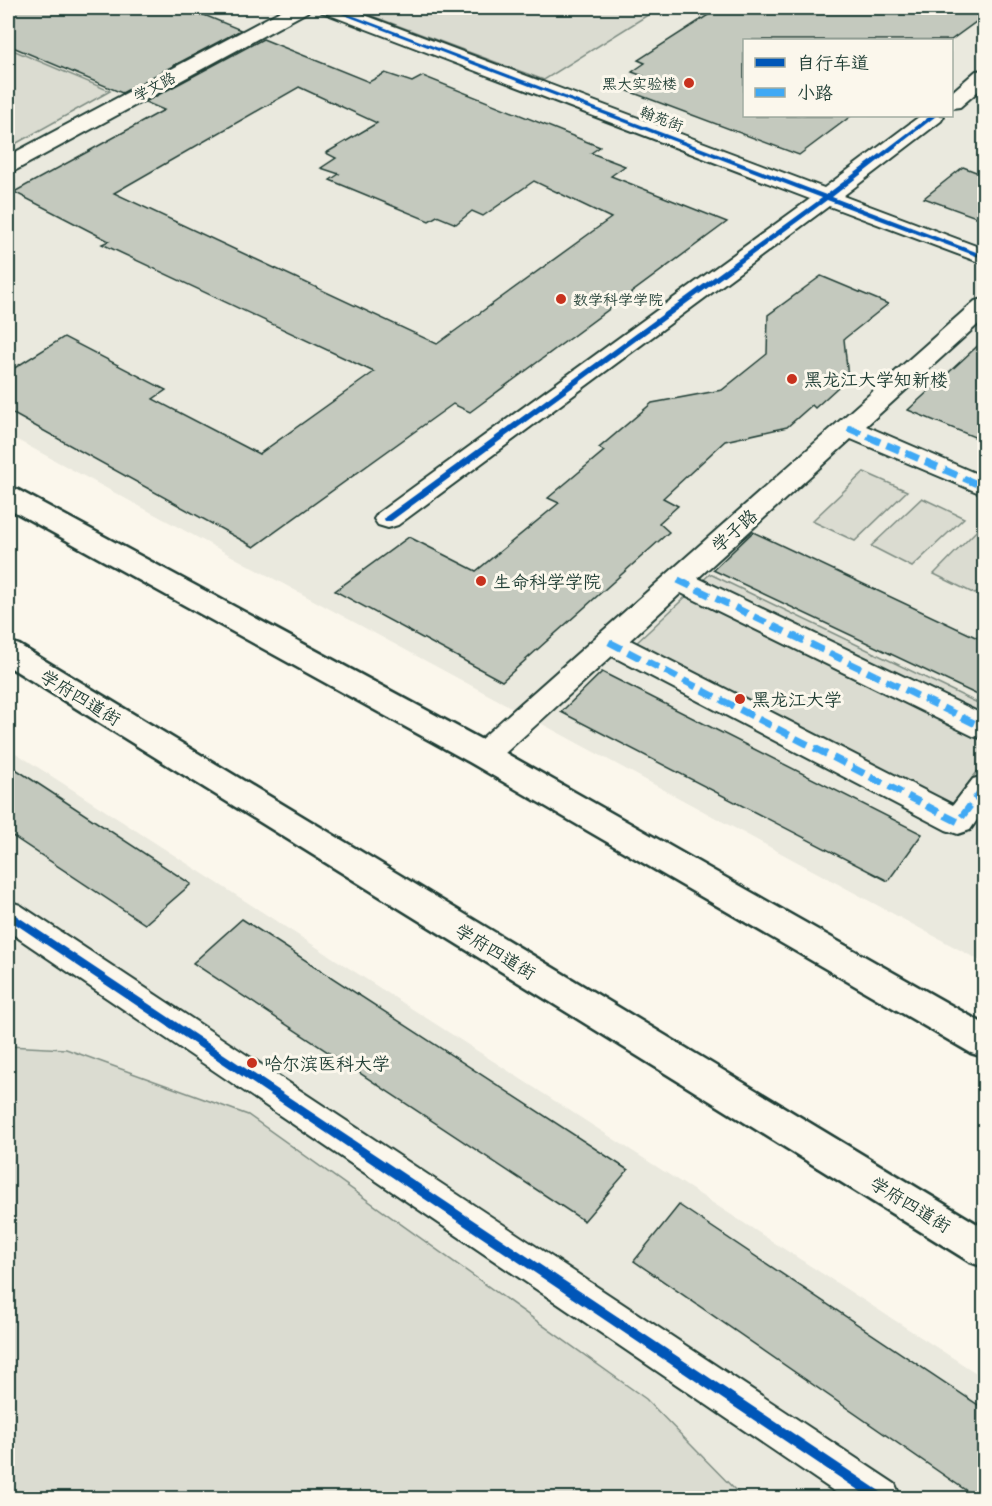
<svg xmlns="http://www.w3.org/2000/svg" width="992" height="1506" viewBox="0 0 992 1506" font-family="Mali,'LXGW WenKai TC',sans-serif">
<rect width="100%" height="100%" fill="#fbf7ec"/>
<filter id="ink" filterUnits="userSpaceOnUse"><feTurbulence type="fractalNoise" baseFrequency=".0167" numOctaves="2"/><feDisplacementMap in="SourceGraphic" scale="12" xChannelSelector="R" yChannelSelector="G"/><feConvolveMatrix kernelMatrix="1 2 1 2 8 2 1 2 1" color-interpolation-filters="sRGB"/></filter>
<g filter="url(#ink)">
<!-- built -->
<path fill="#eae9de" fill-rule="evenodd" d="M8,8H984V963L8,435ZM744,40H952V116H744Z
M8,748L984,1378V1498H8Z"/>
<!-- green -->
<path fill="#dbdcd1" stroke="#7d8c82" stroke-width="1.5" d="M357,8H659L544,80L364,13Z
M8,48L110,91L8,148Z
M864,472L907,491L855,541L812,521Z
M922,498L964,518L912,567L871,546Z
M983,524L984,585L975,594L934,574Z
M710,574L984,706V763L949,808L633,646Z
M8,1046L66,1049L248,1115L646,1399L743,1498H8Z"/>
<!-- building -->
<path fill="#c4c9be" stroke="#1f3d34" stroke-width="1.5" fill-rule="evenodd" d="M8,8H187L241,30L122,93L8,45Z
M719,8H984V16L951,40H744V116H851L799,155L623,89L643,76L632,72L645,63L638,60Z
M263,39L369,82L385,73L412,82L423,76L600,147L591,153L625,166L611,176L727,222L470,412L453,404L254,547L8,411V372L64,337L166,390L153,399L259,454L374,372L102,244L109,241L14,192L164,110L145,102ZM299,87L377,123L326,153L336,158L321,168L339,174L330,180L429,221L437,216L456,224L472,211L483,216L534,181L611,218L437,344L114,193Z
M963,167L984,175V220L924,198Z
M821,276L888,304L844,339L848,378L815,408L812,405L787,427L725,441L663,498L678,506L659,523L669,532L502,681L335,591L409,537L476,571L559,503L548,498L604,451L599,448L652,403L722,390L767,354L768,315Z
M984,340V441L908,410Z
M753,532L984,641V698L713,570Z
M602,672L922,834L888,881L561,712Z
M8,764L191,884L145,924L8,833Z
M242,919L628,1170L584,1221L193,963Z
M679,1205L984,1409V1498H977L634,1261Z"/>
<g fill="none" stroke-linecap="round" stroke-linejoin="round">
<!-- minor casing -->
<g stroke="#1f3d34" stroke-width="4">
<path id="minor" d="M286,8H310L307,12L16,170L8,172V156Z
M319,8H346L824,188L920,116H944L941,121L843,196L984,249V264L829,206L398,525L388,528L378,525L374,519L378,513L810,199L322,12Z
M984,70V86L960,107L952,108V92L976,71Z
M984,299V319L866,426L984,477V495L851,439L698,578L984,715V739L973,736L681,593L630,640L953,805L973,779L984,776V810L970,830L958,834L946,830L612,656L494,763L483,766L472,763L467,755L472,747L975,301Z
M8,901L20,905L895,1484L901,1498H844L8,931Z"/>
</g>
<!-- primary casing -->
<g stroke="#1f3d34" stroke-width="5">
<path id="primary" d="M8,487L18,490L495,747L984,1024V1057L971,1053L471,763L8,508Z
M8,641L19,645L984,1228V1267L970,1262L8,666Z"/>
</g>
<!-- minor -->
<use href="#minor" fill="#fbf7ec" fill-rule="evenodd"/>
<!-- primary -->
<use href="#primary" fill="#fbf7ec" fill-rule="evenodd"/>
<!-- quiet -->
<path stroke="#3fa9f5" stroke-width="7" stroke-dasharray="14 7" stroke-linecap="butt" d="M848,428L984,487
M678,580L984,728
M609,642L958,822L984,787"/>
<!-- cycleway casing -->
<g stroke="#fbf7ec" stroke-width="4">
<path id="cycleway" d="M326,8H333L826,195L930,116H936L832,197L984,255V259L827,200L391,521H385L384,519L385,517L822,198Z
M8,910L884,1494L886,1498H870L8,919Z"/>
</g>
<!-- cycleway -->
<use href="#cycleway" fill="#0057b8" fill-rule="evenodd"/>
</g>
</g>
<!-- markers -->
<g fill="#c8321e" stroke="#fbf7ec" stroke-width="2">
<circle cx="689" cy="83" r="6"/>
<circle cx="561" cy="299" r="6"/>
<circle cx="792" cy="379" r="6"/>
<circle cx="481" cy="581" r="6"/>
<circle cx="740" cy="699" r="6"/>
<circle cx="252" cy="1063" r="6"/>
</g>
<g text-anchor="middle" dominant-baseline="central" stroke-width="6" stroke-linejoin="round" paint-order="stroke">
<!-- far-poi labels -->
<g font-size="15" fill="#1f3d34" stroke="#fbf7ec" text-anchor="end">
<text x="677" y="83">黑大实验楼</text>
<text x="573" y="299" text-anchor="start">数学科学学院</text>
</g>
<!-- far-street labels -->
<g font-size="15" fill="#1f3d34" stroke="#fbf7ec">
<text transform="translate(154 86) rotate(-28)">学文路</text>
<text transform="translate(662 118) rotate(21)">翰苑街</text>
</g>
<!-- poi labels -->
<g font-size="18" fill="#1f3d34" stroke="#fbf7ec" text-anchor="start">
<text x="804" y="379">黑龙江大学知新楼</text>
<text x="493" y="581">生命科学学院</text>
<text x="752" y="699">黑龙江大学</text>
<text x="264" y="1063">哈尔滨医科大学</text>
</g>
<!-- street labels -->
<g font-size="18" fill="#1f3d34" stroke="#fbf7ec">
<text transform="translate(734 530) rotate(-42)">学子路</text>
<text transform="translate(81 697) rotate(31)">学府四道街</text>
<text transform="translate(496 951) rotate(31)">学府四道街</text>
<text transform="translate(911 1204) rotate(31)">学府四道街</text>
</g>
</g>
<!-- margin -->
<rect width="992" height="1506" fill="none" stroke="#fbf7ec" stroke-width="30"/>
<rect x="15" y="15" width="962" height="1476" fill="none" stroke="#1f3d34" stroke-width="2" filter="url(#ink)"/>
<!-- legend -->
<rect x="743" y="39" width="210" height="78" fill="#fbf7ec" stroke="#a3ada2" stroke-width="1.5"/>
<rect x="755" y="58" width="30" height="9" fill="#0057b8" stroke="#a3ada2" stroke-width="1.5"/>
<text x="797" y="69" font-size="18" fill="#1f3d34">自行车道</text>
<rect x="755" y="88" width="30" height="9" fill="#3fa9f5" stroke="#a3ada2" stroke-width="1.5"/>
<text x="797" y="99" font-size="18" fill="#1f3d34">小路</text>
</svg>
